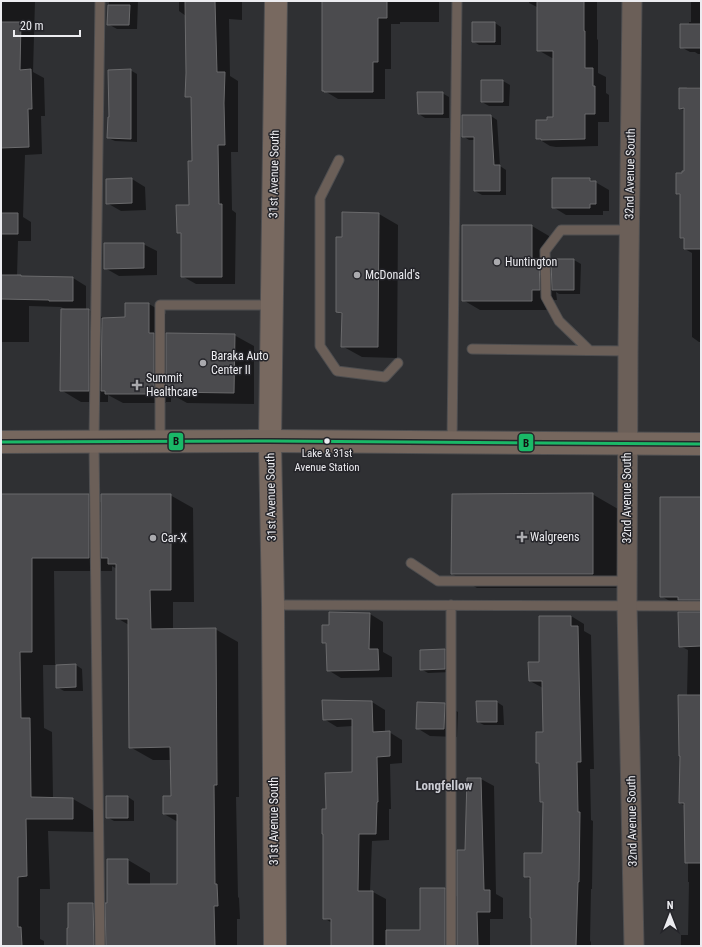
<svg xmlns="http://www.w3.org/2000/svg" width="702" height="947" viewBox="0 0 702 947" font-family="'Roboto Condensed',sans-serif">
<rect width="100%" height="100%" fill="#2f3033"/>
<!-- shadow -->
<path fill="#0007" d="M1,1H35L33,72L44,78L45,116H41L42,154L25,155L23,217L31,222V241H18L17,276L22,277L73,278L86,286V310H89L104,318H126V304H149L166,314V334L234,335L254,346V404L187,403L171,394V402H166V403H123L108,395V402H81L61,390L67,310L61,307L29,306V342H1Z
M109,1H138L137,29H117L108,24Z
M179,1H242V20L229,19L230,76L238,81V152H231L232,210L236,213L235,284H196L182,276V235L178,232L190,206L193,162L192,99L186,96V16L179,11Z
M323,1H439V22H400V24H391V69H385V99H338L323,90Z
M529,1H597V39L598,40V73L606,77V93L609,95V122H598V146L556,147L550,146L537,138L548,120L554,118V58H552L538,50V11L537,10V7L529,3Z
M691,1H701V54H698L695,52H690L681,47L689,25V22H691Z
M495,23L501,27V45H479L473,41Z
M130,70L137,74V142L115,141L108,138Z
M482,81H503L510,85L509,106H489L482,102Z
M687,87H701V342H699L692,337V253L685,249V240L681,238V196L677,194L685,172V111L680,108Z
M442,93L449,97V118H425L419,114Z
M491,116L497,120L500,166L506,170V195H482L475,191V140H469L463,136Z
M132,179L145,187L146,210L121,211L107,203Z
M590,179L609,190V211H603V215H566L553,207Z
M379,214L398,225L397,358L362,357L342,346L343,315L337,312L343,238Z
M532,226L549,236V266L552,268V260H574L581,264L580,294H559L556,292L557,300H548V310H480L463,300Z
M143,244L157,251V275L119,276L105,268Z
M592,494L618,509V588H477L452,574Z
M1,495H88L102,503L170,495L193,508L194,602H173V630L215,629L238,642L239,797H236L238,897L239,898L240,919H237V946H107L108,904L128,860L150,873V885H178V822L164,814L172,796V760H153L130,747L129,625L117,618V569L112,566V571H54L55,665H43L44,728L52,732L53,798L73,799L96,812V832L48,831L50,889H40V939L44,941V946H1Z
M701,498V610L680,607L661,596Z
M330,613L370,614L383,622V652L392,657V677L341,678L328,670L327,645L323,642L330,626Z
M701,613V946H681V935H688L689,882H688V843L685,806L680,803L687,696L688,650L680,646Z
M571,616L584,624V631L591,635L594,769H590L591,820L593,821L592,889H591L590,941L591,942V946H532L531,880L525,876L543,854L544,803L541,801L540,763L537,762L544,733L543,688L530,681Z
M445,650L451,654V672L428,673L421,669Z
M76,665L82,669L83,691H64L57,687Z
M372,702L385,710V732H389L402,740V763L390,764L391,809H389V840L372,841L370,892H373L386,899V932H408L421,931L445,889L458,897L466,850L468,779H481L494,786L496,894L503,898V919H490V946H332V923L324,918L327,810L353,773V726L337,727L324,719Z
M497,702L503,706L504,725H484L478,722Z
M444,704L458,712L457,737L430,736L417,728Z
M128,797L134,801V821H114L107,817Z
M69,904H93L100,908V946H68L69,929Z"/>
<!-- building -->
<path fill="#4b4b4e" stroke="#6a6a6c" d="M185,1H215L217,72H225L224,103L225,145H218L219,204H222V277H181V233H177L176,205H189L188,161H192L191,97H185L186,73Z
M322,1H387V18H378V62H373V92H324V91H322Z
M537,1H584V31H585V68H593V86H595V114H585V139L541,140V139H536V120H547V117H553V51H537Z
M108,5H130L129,25H107Z
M1,22H21L20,70L31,69L32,109H28L29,147L1,148Z
M472,22H495V42H472Z
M680,24H701V48H680Z
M131,69V139L107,138L108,117H109L108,70Z
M481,80H503V102H481Z
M679,88H701V249H684V238H680V194H676V173H682V171H684V108L679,109Z
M417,92H443V114H418Z
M462,115H491L494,165H500V191H474V137H462Z
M132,178V203L106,204V179Z
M552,178H590V181H596V204H590V208H552Z
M342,212L379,213L378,347H341L342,313L336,312V237H342Z
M1,213H18V234H1Z
M462,225H532V259H539L540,290H532V301H462Z
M104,243H144V268L104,269Z
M551,259H574V290H552Z
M1,275H21V276L73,277V301H49V300L1,299Z
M125,303H149V333H154V392H149V394H105V391H101L102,318L125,317Z
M61,309H89V391H60Z
M166,333L235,334L234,393L166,392Z
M593,493V574H451L452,494Z
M1,494H89V558H32V652H20L21,718H30L31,797L73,798V819H26L27,876L18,877V927H21L22,946H1Z
M101,494H171V590H150L151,629L216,628L217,785H214L215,884H217L218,906H214L215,946H106L105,903H107V859H128V884H177V814H163V796H171L170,747L129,748L128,619H116V564H108V558H101Z
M660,497H701V600H678V597H660Z
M329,612L370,613L369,649H378L379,670L327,671L326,643H322V625H329Z
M678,612H701V646L679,647Z
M539,616H571V626H578L581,762H577L578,812H580L579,882H578L576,946H531V918H530V877H524V853H542L543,802H540L539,763H536V732H543L542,681H529L528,662H539Z
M445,649V669L420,670V650Z
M76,664V687L56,688V665Z
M678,695H701V863H685L684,803H679L680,756H679Z
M322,700L372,701L373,732L390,731V756L377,757L378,802H377L376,834H359L358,891H373V946H331V919H323V834H322V809H326L325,773L352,772V719L323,720Z
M476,701H497V722H477Z
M417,702L445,703L444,729H416Z
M467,778H481L484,890H490V912H477L478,946H457V850H465Z
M106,796H128V818H106Z
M420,888H445V946H386V930H420Z
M68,903H93L94,946H67V928H68Z"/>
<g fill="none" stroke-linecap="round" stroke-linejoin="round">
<!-- lane casing -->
<g stroke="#4e4e50" stroke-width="11">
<path id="lane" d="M339,160L320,198V346L337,371L385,377L398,363
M472,349L628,351
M589,350L559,321L546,297L545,251L561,230H629
M160,442V305H272
M452,443L457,1
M411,563L438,581H627
M273,605L701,606
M451,605V946
M100,946L94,442L100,1"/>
</g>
<!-- street casing -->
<g stroke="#4e4e50" stroke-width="21">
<path id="street" d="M632,1L628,351L627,605L634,946"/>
</g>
<!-- secondary casing -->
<g stroke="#4e4e50" stroke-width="24">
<path id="secondary" d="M275,946L273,605L270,441L276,1"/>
</g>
<!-- primary casing -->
<g stroke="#4e4e50" stroke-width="24">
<path id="primary" d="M1,442L270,441L701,444"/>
</g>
<!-- lane -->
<use href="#lane" stroke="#6b5f58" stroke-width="9"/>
<!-- street -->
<use href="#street" stroke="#6b5f58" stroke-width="19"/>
<!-- secondary -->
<use href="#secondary" stroke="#786960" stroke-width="22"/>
<!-- primary -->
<use href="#primary" stroke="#76675e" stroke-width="22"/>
<!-- bus-1 casing -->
<g stroke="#25252a" stroke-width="6">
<path id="bus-1" d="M1,442L270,441L701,444"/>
</g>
<!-- bus-1 -->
<use href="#bus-1" stroke="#1ab867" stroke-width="3"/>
</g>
<!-- markers -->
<g fill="#aaaaae" stroke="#25252a" stroke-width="1.5">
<circle cx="497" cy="262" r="4"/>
<circle cx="357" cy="275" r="4"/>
<circle cx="203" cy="363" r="4"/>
<path d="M135 379h4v4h4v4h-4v4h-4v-4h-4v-4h4z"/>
<path d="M520 531h4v4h4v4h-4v4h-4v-4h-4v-4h4z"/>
<circle cx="153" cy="538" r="4"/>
</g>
<circle fill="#ececf0" stroke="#25252a" stroke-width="1.5" cx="327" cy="441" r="3.5"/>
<g text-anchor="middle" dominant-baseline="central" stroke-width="3" stroke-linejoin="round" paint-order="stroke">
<!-- bus labels -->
<g font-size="11" fill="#ececf0" stroke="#25252a">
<text x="327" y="453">Lake &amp; 31st<tspan x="327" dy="14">Avenue Station</tspan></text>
</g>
<!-- street labels -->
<g font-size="12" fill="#ececf0" stroke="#25252a">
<text transform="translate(274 174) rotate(-89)">31st Avenue South</text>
<text transform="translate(630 174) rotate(-89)">32nd Avenue South</text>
<text transform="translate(271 497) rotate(-91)">31st Avenue South</text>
<text transform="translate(627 498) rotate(-90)">32nd Avenue South</text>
<text transform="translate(274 821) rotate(-90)">31st Avenue South</text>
<text transform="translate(632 821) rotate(-91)">32nd Avenue South</text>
</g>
<!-- poi labels -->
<g font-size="12" fill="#ececf0" stroke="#25252a" text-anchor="start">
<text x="505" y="262">Huntington</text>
<text x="365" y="275">McDonald's</text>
<text x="211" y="356">Baraka Auto<tspan x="211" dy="14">Center II</tspan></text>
<text x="146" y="378">Summit<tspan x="146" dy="14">Healthcare</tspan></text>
<text x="530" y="537">Walgreens</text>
<text x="161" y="538">Car-X</text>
</g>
<!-- neighbourhood labels -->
<g font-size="13" font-weight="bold" fill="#cacbd2" stroke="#25252a">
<text x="444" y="785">Longfellow</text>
</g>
</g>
<g stroke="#25252a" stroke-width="1.5">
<rect x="168" y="432" width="16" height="19" rx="4" fill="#1ab867"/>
<rect x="518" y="433" width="16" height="19" rx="4" fill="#1ab867"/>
</g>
<g font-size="11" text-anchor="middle" font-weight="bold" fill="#111">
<text x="176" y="445">B</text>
<text x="526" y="447">B</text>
</g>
<!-- border -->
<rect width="702" height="947" fill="none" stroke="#ececf0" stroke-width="4"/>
<!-- north arrow -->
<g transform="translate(670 915)" stroke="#25252a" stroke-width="3" paint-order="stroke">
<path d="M0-3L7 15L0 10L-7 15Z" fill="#ececf0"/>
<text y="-6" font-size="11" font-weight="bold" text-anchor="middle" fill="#ececf0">N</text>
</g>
<!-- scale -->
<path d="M14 30v6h66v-6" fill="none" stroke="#ececf0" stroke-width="2"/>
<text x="20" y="30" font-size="12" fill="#ececf0" stroke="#25252a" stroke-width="3" paint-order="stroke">20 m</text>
</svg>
